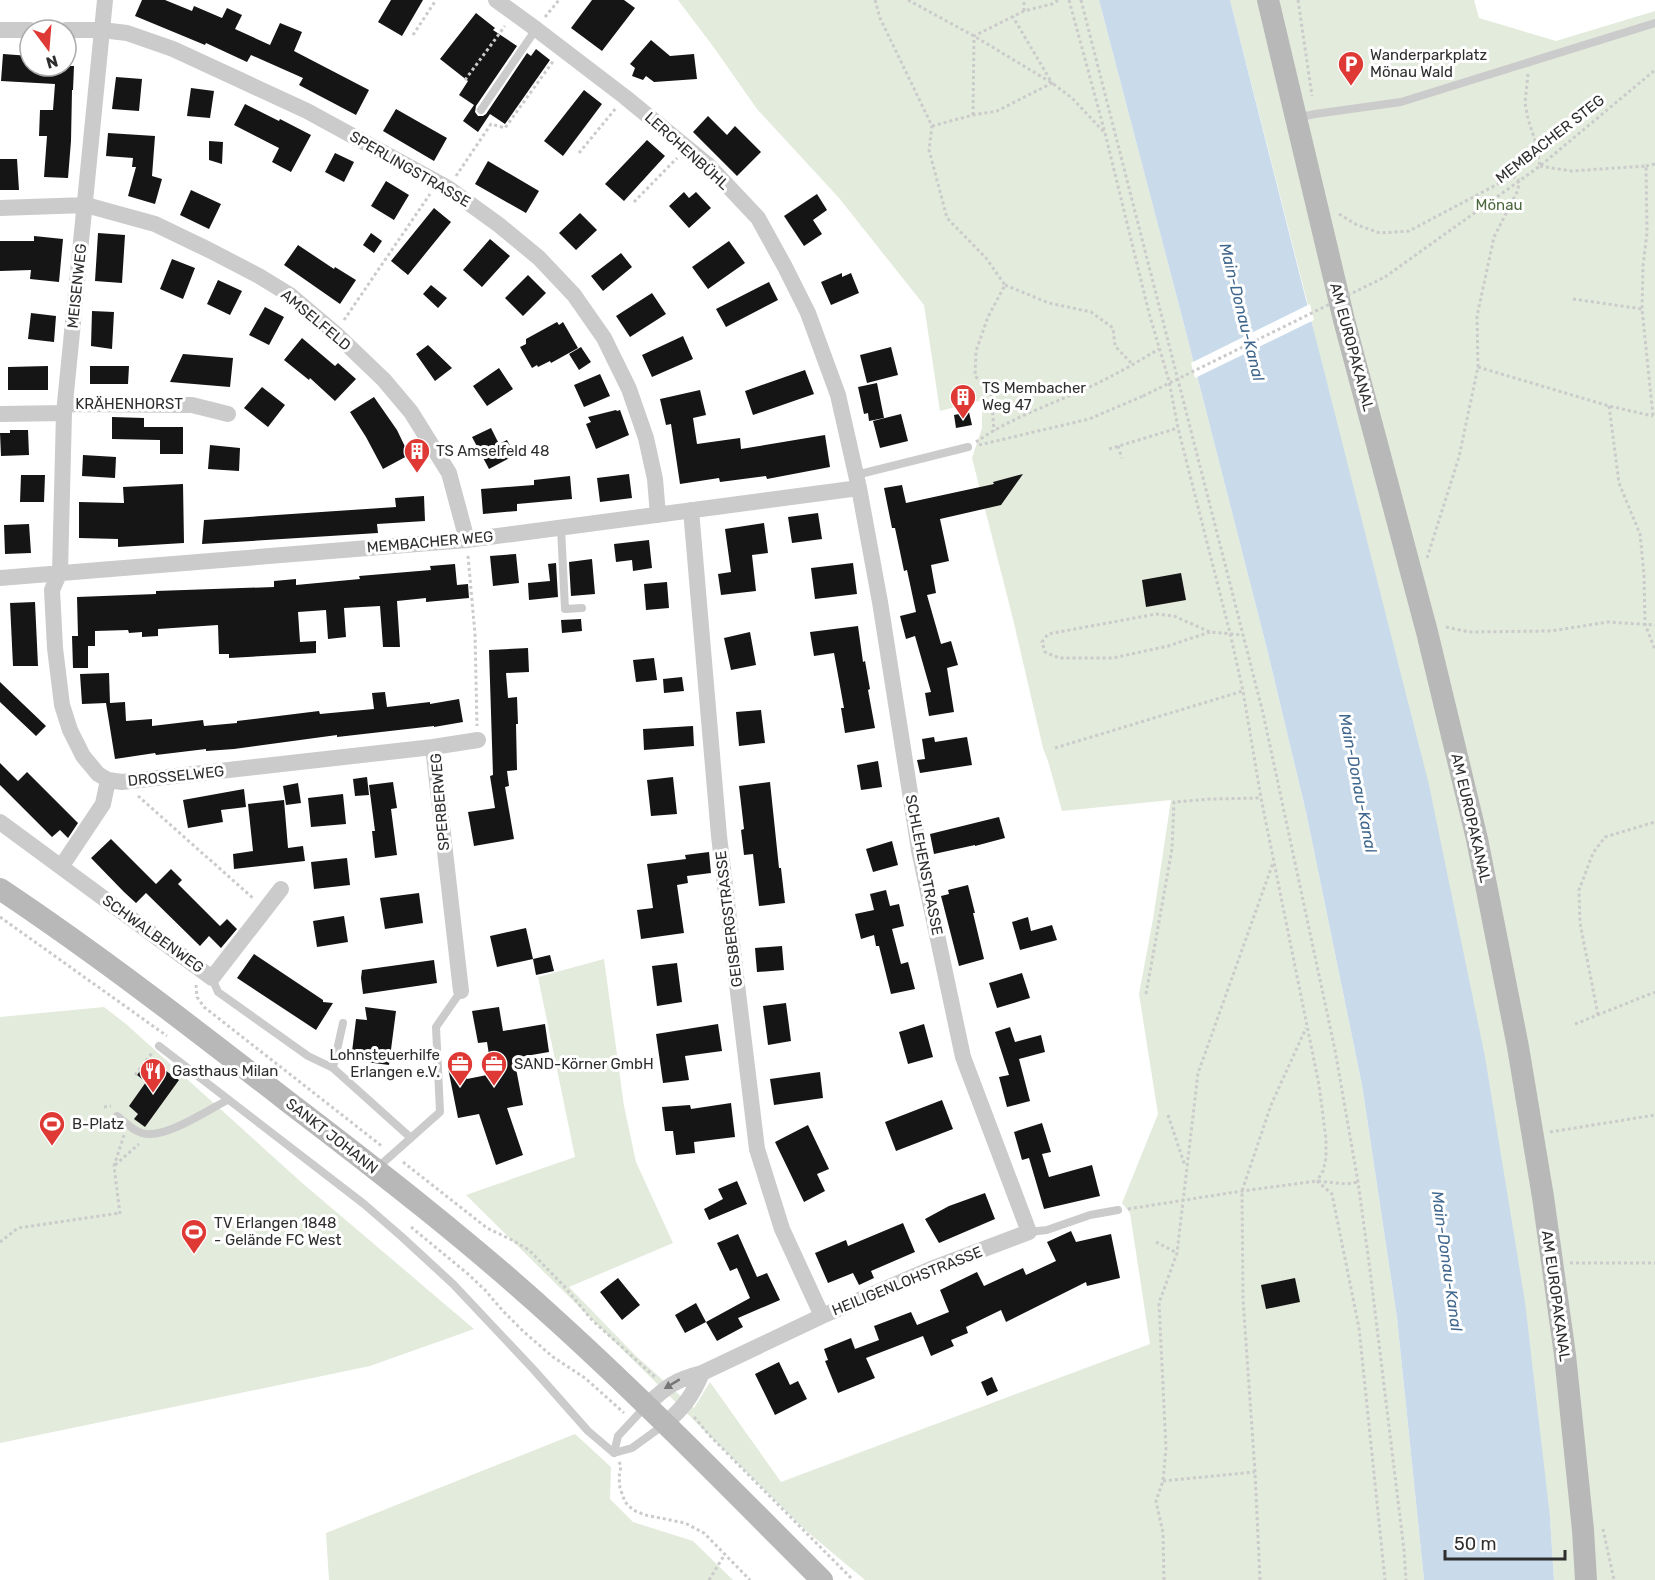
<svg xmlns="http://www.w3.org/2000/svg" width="1655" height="1580" viewBox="0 0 1655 1580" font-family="Rubik,sans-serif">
<rect width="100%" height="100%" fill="#fff"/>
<!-- green -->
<path fill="#e3ebdc" d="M678,0H1099L1181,313L1267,649L1306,812L1362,1085L1397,1318L1424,1580H865L804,1529L466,1195L575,1157L538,977L604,959L624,1106L636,1162L673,1243L569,1287L636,1356L694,1408L710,1382L781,1482L1150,1344L1130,1213L1122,1203L1158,1114L1139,994L1153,919L1171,800L1062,811L1048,761L1043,748L1013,619L972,458L982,428V400L940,411L924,305L839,198L757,109L715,49Z
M1230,0H1474L1479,18L1556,41L1655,11V1580H1554L1550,1517L1310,313Z
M104,1007L126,1024L301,1182L474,1329L370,1366L0,1443V1017Z
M575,1434L611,1467L610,1499L633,1522L693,1541L733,1580H329L326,1533Z"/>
<!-- water -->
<path fill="#c9daea" d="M1099,0H1230L1429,785L1485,1057L1525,1302L1550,1517L1554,1580H1424L1397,1318L1362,1085L1306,812L1267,649L1181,313Z"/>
<!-- pier -->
<path fill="#fff" d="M1310,304L1314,320L1195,378L1191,363Z"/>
<!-- building -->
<path fill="#151515" d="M142,0H165L192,11L194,6L222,18L227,8L242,15L235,29L270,45L280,23L302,32L294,51L369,90L356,115L299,85L303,78L251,55L247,62L206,43L205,45L135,16Z
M391,0H423L402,36L378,22Z
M592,0H624L635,8L602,51L571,28Z
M476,13L495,28L493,30L517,46L476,106L475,112L478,116H483L486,114L527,53L531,56L536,49L550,60L505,124L490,114L478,132L463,121L474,105L459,95L468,81L440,59Z
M651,40L670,56L694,54L697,79L654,82L646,76L643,80L632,76L635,68L630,64Z
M3,54L30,56V66H74L73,90H72L71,141L68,178L44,177L47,136H39L40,110H53L55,84L1,81Z
M116,77L142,79L139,111L112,109Z
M191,88L214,91L210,118L187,116Z
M584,90L602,104L563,156L544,141Z
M245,104L279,121L280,119L311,135L291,172L272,162L279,148L234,125Z
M396,109L447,138L434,161L383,131Z
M708,116L727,135L735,126L761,152L737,176L693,132Z
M108,133L155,136L152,176L162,179L155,204L128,196L136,167H132L133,158L106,156Z
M647,140L665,156L624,201L605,184Z
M209,141L223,142L222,164L209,160Z
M335,153L354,162L344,182L325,172Z
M0,159H17L19,190H0Z
M488,161L539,191L526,213L475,184Z
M386,181L409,195L394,220L371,206Z
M191,190L221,204L209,229L180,215Z
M684,192L689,198L696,192L711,208L689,228L669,206Z
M817,194L827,210L813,220L822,234L804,246L784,216Z
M434,208L451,222L408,275L391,261Z
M580,213L597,230L576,250L559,233Z
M98,233L125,235L122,283L95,281Z
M371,233L382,241L374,253L363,245Z
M34,236L63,239L59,282L30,279L31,270L0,271V241H34Z
M490,239L510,256L482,287L463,270Z
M729,241L745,263L708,289L692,267Z
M298,245L334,269L335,267L356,280L340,304L284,265Z
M621,253L632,267L603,291L591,276Z
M172,259L195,268L183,299L160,289Z
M842,273V277L851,273L859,293L831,305L821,282Z
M528,275L546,293L523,316L505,298Z
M218,280L242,291L230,315L207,304Z
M769,282L778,300L726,327L716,309Z
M431,285L447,298L438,308L423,294Z
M652,293L666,314L630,337L616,316Z
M265,307L284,317L269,345L249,335Z
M92,311L114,312L112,349L91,346Z
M31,313L56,316L54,342L28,339Z
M557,322L559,325L563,322L578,348L551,363L550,361L538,367L537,365L532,368L520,347L526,344V339Z
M683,336L693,359L652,377L642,355Z
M302,338L335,366L338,363L356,379L335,401L310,378L309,380L284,360Z
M428,345L452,368L435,381L416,354Z
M581,347L591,362L579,370L569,354Z
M891,347L898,375L867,383L860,355Z
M183,354L233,358L230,387L170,382Z
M48,366V390H8V367Z
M90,366H129L128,384H90Z
M499,368L513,389L487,406L473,386Z
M805,370L814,394L753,415L745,391Z
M600,374L610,396L584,407L574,385Z
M877,383L884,418L869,421L868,413L864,414L858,387Z
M262,387L285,405L268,427L244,408Z
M700,390L706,415L693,418L697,444L740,438L741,449L825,435L830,467L767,479L766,476L720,482L719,478L680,484L671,424L666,425L660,399Z
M374,397L397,430L409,455L383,469L366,437L350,412Z
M616,410L617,411L620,410L629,435L596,449L586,424L591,422L588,417Z
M969,412L972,425L956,428L954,415Z
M901,414L908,441L880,448L873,421Z
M112,417L144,418V427H183V454H160V440L112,439Z
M491,428L499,444L507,440L515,455L489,469L472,437Z
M10,430H28L29,455L1,456L0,433H10Z
M210,445L240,448L239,471L208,469Z
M83,455L116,457L115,478L82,476Z
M629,474L632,498L600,502L597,478Z
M1023,474L1001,505L940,519L949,561L931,565L936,593L927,595L941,644L951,641L958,665L947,668L954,712L929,716L925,693L931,692L915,636L906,639L900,616L916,612L907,570L904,571L895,528H892L884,488L902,485L906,503L994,484L993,482Z
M21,475H45L44,502H20Z
M570,476L572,499L517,504V511L483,514L481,489L534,485V480Z
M183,484L184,543L118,547V539L79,538V502L124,503L123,487Z
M424,496L425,521L377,524L378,533L202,544L204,520L396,507L395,498Z
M818,513L822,539L792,543L788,517Z
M764,523L768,553L752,555L756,591L721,595L718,574L731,572L725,529Z
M29,524L31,553L5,554L4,525Z
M649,540L652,568L633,571L632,560L616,562L614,544Z
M516,554L519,583L493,586L490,556Z
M592,559L595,594L571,596L569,562Z
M556,563L558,597L529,600L528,583L550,581L548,564Z
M853,563L857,594L815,599L811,568Z
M455,564L457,585L468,584L469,598L426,602V598L397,601L400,647H383L380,606L344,608L346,637L328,639L326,610L298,612L300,642L316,641V653L229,658V654H219L218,625L158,629V636L142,637V632L129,633L128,630L95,631V646H88V668H73L72,636H78L77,597L156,594V591L274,587V581L296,579V585L360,579L359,576L431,570L430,566Z
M1181,573L1186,600L1146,607L1142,580Z
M667,582L669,608L646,610L644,584Z
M35,602L38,666H13L10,603Z
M581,619L582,631L562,633L561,620Z
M858,626L863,662L865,661L870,689L868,690L875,728L845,733L841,708H844L834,653L814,656L810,632Z
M750,632L756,665L731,670L724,638Z
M528,648L529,672L506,673L508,698L517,697L518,724H516L517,770L507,771L509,786L505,787L514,839L474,846L468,812L495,808L490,776L493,775L489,650Z
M654,658L657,680L636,682L633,660Z
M109,673L110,703L125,702L126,721L152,719V726L203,720L204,726L237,723V721L319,711L320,714L374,709L372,693L385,692L387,707L430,702V704L459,699L463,722L434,727V726L337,737V735L234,749L206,751V749L156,755L155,753L115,759L106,703L82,704L80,674Z
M682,677L684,691L664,693L663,679Z
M0,682L46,726L36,736L0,702Z
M761,710L765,743L739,746L736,712Z
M693,726L694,746L644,750L643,729Z
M934,737L935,742L967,737L972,765L920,773L917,760L925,759L922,739Z
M878,761L882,787L861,790L857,765Z
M0,763L18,781L27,772L78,823L68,838L60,830L52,837L0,785Z
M367,777L369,795L355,796L353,779Z
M673,777L677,814L651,816L647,780Z
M393,782L397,808L391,809L397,855L375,858L372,831H375L369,785Z
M770,782L779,868H781L785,903L759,906L753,854L744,855L741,830L744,829L739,786Z
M298,783L301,803L286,805L283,786Z
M244,789L246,807L221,810L223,822L188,828L183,800Z
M343,794L346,824L311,827L308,798Z
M284,800L288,848L303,846L305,861L234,869L233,854L253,851L248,804Z
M999,817L1005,838L975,846V845L934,854L930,834Z
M111,839L156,884L171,869L182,880L178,884L220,926L227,919L237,929L221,948L209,936L200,946L146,893L136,903L124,892L91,858Z
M892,841L898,865L873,872L866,849Z
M709,852L711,873L687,876L688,883L677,885L684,933L641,939L637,910L653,908L647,864L686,859L685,855Z
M347,858L350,885L314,889L311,862Z
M968,885L975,913H973L984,959L959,966L941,896L949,894L948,890Z
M886,890L890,906L899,904L904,926L892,929L901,964L908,962L915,989L891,994L879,946H876L874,935L861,939L855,914L874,910L870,894Z
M419,893L423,923L385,929L380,898Z
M344,916L348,942L317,947L313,921Z
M1028,917L1031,931L1052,925L1057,940L1020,950L1012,922Z
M526,928L533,959L497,967L490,936Z
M782,946L784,970L757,972L755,948Z
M254,954L323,1000V1002L333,1003L316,1030L237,978Z
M550,955L554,971L536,975L533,959Z
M434,960L437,983L363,994L361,978L362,970Z
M677,963L682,1002L657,1006L652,966Z
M1022,973L1030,998L997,1008L989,983Z
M786,1003L791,1041L768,1045L763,1006Z
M365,1007L396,1011L389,1065L351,1060L356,1019L367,1020Z
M499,1007L503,1031L545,1024L549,1052L514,1058L523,1105L507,1108L523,1155L496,1165L479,1114L458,1118L448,1068L464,1065L467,1079L492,1074L487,1042L478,1043L472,1011Z
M718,1024L722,1051L685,1056L689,1080L663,1083L656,1034Z
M924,1024L933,1057L908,1064L899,1032Z
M1010,1027L1015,1042L1041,1035L1045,1052L1019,1059L1030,1101L1007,1107L999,1077L1009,1075L995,1032Z
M149,1059L179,1080L145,1127L134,1119L138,1114L129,1106L146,1082L137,1075Z
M820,1072L823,1098L774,1105L770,1079Z
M942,1100L953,1129L896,1151L885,1122Z
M731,1103L735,1137L694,1142L695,1153L676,1155L673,1131H665L662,1107L690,1105L691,1109Z
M1042,1123L1051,1152L1042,1154L1049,1177L1092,1165L1100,1196L1044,1209L1029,1158L1022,1160L1014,1132Z
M808,1125L829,1169L817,1174L825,1191L804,1202L775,1142Z
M737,1181L747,1204L709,1220L704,1209L723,1199L718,1189Z
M985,1193L995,1219L939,1243L925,1219L949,1206Z
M903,1223L915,1252L871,1271L874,1278L859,1285L853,1273L828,1283L815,1253L846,1240L848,1246Z
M1071,1231L1076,1242L1111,1234L1120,1278L1087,1286L1086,1282L1006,1322L1001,1310L966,1327L968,1333L951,1340L954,1346L931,1356L923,1336L866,1358L875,1378L838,1393L825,1361L828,1360L824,1349L851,1338L855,1349L879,1340L874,1326L911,1312L917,1325L949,1312L940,1290L977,1272L984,1286L1023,1268L1026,1275L1056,1261L1047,1242Z
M738,1234L757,1277L767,1273L780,1300L738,1318L743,1327L717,1341L706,1322L750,1298L737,1268L730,1271L717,1243Z
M618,1278L640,1305L622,1320L600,1292Z
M1295,1278L1300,1302L1266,1309L1261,1285Z
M696,1303L706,1322L685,1333L675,1315Z
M779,1362L790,1385L798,1381L807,1399L775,1415L755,1374Z
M992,1377L998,1391L987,1396L981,1382Z"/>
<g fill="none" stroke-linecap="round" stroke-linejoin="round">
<!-- path -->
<path stroke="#cbcbcb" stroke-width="3" stroke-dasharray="3 3" stroke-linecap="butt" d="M875,0L880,18L932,126L929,150L947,218L986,258L1005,285L988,317L976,351L975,376L991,392L994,431
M908,0L974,36L1052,83L1072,98L1104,132
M1069,0L1105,133L1149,313L1169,381L1178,428L1230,633L1243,691L1261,798L1319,1085L1326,1139V1158L1323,1171L1317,1181
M1081,0L1263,713L1335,1050L1358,1182L1370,1270L1404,1550L1406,1580
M1298,0L1312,96
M1024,11V0
M545,17L559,0
M413,35L436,0
M1528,74L1525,103L1528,119L1536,143L1540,166
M465,80L505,26
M973,115L974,36L1024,11L1052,4L1058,0
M932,126L973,115L997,111L1052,83L1013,17
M579,153L616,108
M1540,166L1571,171L1646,166L1647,233L1643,266L1642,309L1653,416
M1646,166L1655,164
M456,176L491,124L505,128L554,60
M634,202L677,158
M1339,214L1357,225L1380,233L1409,231L1513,176L1519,181
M1385,277L1540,166L1655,70
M1005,285L1049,303L1091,312L1113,328L1115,346L1133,365
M1573,299L1642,309
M344,320L430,194
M1478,367L1609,406L1653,416
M1609,406L1619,483L1640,534L1644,574L1645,624L1655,650
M976,442C1007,420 1046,406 1081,391C1108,379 1134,364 1159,349
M979,445L1089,419L1143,396
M1118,446L1122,458
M1109,449L1178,428
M468,556L475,634L477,726
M1427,558L1459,457L1478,367L1477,316L1494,237L1518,190L1519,181
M1446,627L1469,632L1551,631L1608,622L1655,625
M1210,632L1168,646L1113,658H1059L1045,652L1042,642L1048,634L1156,614L1174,616L1210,632L1243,635
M1055,748L1243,691
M138,796L254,899
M0,917L167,1036
M196,985L197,997L204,1007L383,1147
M1146,994L1172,849L1174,802L1212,799L1261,798
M1598,1015L1580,923L1579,890L1593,853L1605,837L1655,822
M1575,1024L1655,992
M135,1075L152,1053
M104,1107L111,1106
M1168,1115L1185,1166
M1550,1132L1655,1115
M403,1162L487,1228L512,1240L529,1250L564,1286L591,1319L656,1378
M115,1165L139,1144
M1317,1181L1332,1194L1359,1328L1385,1580
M1128,1209L1242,1191L1317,1181L1346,1184L1358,1182
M120,1214L114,1166L124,1135
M411,1227L468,1274L485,1290L503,1311L524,1332L553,1357L585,1378L624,1413
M0,1242L18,1228L120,1213
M1156,1242L1177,1253
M1570,1263H1655
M694,1417L711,1437L853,1580
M619,1462L621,1466L619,1477L620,1488L625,1502L633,1510L645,1515L685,1523L704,1533L750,1580
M1163,1481L1255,1472
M1603,1529L1614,1580
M709,1580L725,1554
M1164,1580L1163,1533L1156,1501L1163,1481L1166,1448L1159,1303L1177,1253L1198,1073L1273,863
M1260,1580L1255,1472L1243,1299L1242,1191L1271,1105L1306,1028"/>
<!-- service -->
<path stroke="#cbcbcb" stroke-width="8" d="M481,110L536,29
M1296,118L1315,114L1401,102L1655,23
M856,475L968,447
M561,528L565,609L582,608
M212,978L218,992L308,1056L333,1068
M343,1023L333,1068L411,1138
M159,1046L364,1204L402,1237L453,1284L534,1370L588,1431L614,1453
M117,1116C126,1123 136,1134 149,1134C171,1135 207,1110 228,1100
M376,1169L440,1112L436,1027L461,991
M1029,1232L1047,1230L1090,1215L1118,1210
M614,1453L632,1448L665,1424
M614,1453L618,1436L645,1407"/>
<!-- minor -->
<path stroke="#cbcbcb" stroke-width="16" d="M105,0L64,413L60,572L52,590L55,648L62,705L70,730L83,756L98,774L108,780L122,782L433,747L478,740
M496,0L536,29L625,97L708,165L758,218L785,267L808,313L838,395L859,488L880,602L919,850L963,1057L1029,1232L931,1269L822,1316L702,1373C675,1380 667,1386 647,1405
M0,30H30
M66,30H102L127,33L173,49L307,111L373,147L448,188L499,225L539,258L574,295L604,338L629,389L646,438L655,479L658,515
M0,208L86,205L155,224L209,250L259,276L290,295L335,333L384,380L411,412L449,473L467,540
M65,404L192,405L228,414
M0,414L64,413
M691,510L719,836L757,1149L782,1229L822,1316
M0,578L467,540L859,488
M433,747L461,991
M0,822L212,978L281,889
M61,867L103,804L108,780
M666,1423C684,1407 693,1395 702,1373"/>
<!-- secondary -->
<path stroke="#b8b8b8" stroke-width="22" d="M1268,0L1344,320L1427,632L1477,839L1518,1047L1543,1197L1565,1355L1583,1530L1586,1580
M0,889C99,955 193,1028 287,1101C380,1172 473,1244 559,1323C650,1406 735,1493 822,1580"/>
<!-- path-bridge -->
<path stroke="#cbcbcb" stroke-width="3" stroke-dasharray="3 3" stroke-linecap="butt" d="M1143,396L1385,277"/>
</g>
<!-- one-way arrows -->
<defs><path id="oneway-solid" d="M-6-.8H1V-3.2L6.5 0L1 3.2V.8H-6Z" transform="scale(1.5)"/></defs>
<use fill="#757575" href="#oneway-solid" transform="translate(672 1384) rotate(149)"/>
<!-- icons -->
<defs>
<g id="parking-pin" transform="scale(1.35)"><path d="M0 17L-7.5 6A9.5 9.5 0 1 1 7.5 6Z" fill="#df3935" stroke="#fff"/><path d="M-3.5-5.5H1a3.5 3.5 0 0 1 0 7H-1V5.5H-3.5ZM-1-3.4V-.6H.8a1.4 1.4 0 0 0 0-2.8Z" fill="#fff"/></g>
<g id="building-pin" transform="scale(1.35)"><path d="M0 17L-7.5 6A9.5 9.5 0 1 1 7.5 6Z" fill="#df3935" stroke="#fff"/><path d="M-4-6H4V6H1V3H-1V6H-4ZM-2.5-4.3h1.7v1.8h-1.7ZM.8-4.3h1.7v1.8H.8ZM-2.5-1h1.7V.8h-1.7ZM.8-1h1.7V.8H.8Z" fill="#fff"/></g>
<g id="office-pin" transform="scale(1.35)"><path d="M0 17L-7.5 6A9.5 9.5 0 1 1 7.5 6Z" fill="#df3935" stroke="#fff"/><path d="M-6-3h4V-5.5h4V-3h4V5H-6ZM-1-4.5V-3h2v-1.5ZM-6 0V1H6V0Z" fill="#fff"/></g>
<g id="restaurant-pin" transform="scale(1.35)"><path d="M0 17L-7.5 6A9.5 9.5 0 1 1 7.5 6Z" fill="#df3935" stroke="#fff"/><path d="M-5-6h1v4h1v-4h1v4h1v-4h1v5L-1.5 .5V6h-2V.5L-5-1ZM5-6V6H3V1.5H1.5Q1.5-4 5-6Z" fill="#fff"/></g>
<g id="stadium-pin" transform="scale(1.35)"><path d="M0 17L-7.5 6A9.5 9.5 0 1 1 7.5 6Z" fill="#df3935" stroke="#fff"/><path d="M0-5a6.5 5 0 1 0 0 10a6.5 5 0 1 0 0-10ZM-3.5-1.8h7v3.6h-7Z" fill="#fff"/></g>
</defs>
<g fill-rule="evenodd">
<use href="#parking-pin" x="1351" y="64"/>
<use href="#building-pin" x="963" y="397"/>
<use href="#building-pin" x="417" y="451"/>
<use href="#office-pin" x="460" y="1064"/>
<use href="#office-pin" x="494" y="1064"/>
<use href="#restaurant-pin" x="153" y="1071"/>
<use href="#stadium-pin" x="52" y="1124"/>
<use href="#stadium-pin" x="194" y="1232"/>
</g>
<g text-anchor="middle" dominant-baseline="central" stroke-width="6" stroke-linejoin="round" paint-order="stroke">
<!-- poi labels -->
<g font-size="15" fill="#2e2e2e" stroke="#fff" text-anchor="start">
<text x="1370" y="55">Wanderparkplatz<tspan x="1370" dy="17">Mönau Wald</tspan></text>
<text x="982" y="388">TS Membacher<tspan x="982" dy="17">Weg 47</tspan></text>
<text x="436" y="451">TS Amselfeld 48</text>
<text x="440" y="1055" text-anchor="end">Lohnsteuerhilfe<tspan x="440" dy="17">Erlangen e.V.</tspan></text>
<text x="514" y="1064">SAND-Körner GmbH</text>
<text x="172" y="1071">Gasthaus Milan</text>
<text x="72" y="1124">B-Platz</text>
<text x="214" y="1223">TV Erlangen 1848<tspan x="214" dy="17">- Gelände FC West</tspan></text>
</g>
<!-- street labels -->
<g font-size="15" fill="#2e2e2e" stroke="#fff">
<text transform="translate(1550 139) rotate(-38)">MEMBACHER STEG</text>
<text transform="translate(687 151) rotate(42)">LERCHENBÜHL</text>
<text transform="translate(410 169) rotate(30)">SPERLINGSTRASSE</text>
<text transform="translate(77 286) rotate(-84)">MEISENWEG</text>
<text transform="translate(316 320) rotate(40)">AMSELFELD</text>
<text transform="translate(1352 347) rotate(75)">AM EUROPAKANAL</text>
<text x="129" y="404">KRÄHENHORST</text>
<text transform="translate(430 542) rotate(-5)">MEMBACHER WEG</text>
<text transform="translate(176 776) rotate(-6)">DROSSELWEG</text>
<text transform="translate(440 802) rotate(-95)">SPERBERWEG</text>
<text transform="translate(1471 818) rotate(77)">AM EUROPAKANAL</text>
<text transform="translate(924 865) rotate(79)">SCHLEHENSTRASSE</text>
<text transform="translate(729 919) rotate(-97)">GEISBERGSTRASSE</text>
<text transform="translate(153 934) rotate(36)">SCHWALBENWEG</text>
<text transform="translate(332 1136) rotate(38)">SANKT JOHANN</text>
<text transform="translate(907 1281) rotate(-22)">HEILIGENLOHSTRASSE</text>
<text transform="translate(1556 1296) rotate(82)">AM EUROPAKANAL</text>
</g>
<!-- park labels -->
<g font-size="15" fill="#4d683d" stroke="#fff">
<text x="1499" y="205">Mönau</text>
</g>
<!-- water labels -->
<g font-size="16" font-style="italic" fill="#3f678d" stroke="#fff">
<text transform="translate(1242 312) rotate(76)">Main-Donau-Kanal</text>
<text transform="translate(1358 783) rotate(79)">Main-Donau-Kanal</text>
<text transform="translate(1447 1261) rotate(82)">Main-Donau-Kanal</text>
</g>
</g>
<!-- north arrow -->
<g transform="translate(48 48) rotate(164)"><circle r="28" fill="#ffffff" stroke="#ababab" stroke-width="1.5"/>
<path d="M0-4.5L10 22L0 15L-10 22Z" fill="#df3935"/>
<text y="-9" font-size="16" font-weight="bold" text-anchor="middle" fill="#2e2e2e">N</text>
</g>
<!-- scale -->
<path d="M1445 1550v9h120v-9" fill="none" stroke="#2e2e2e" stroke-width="3"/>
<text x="1454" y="1550" font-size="18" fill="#2e2e2e" stroke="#ffffff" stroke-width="4.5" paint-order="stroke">50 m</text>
</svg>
